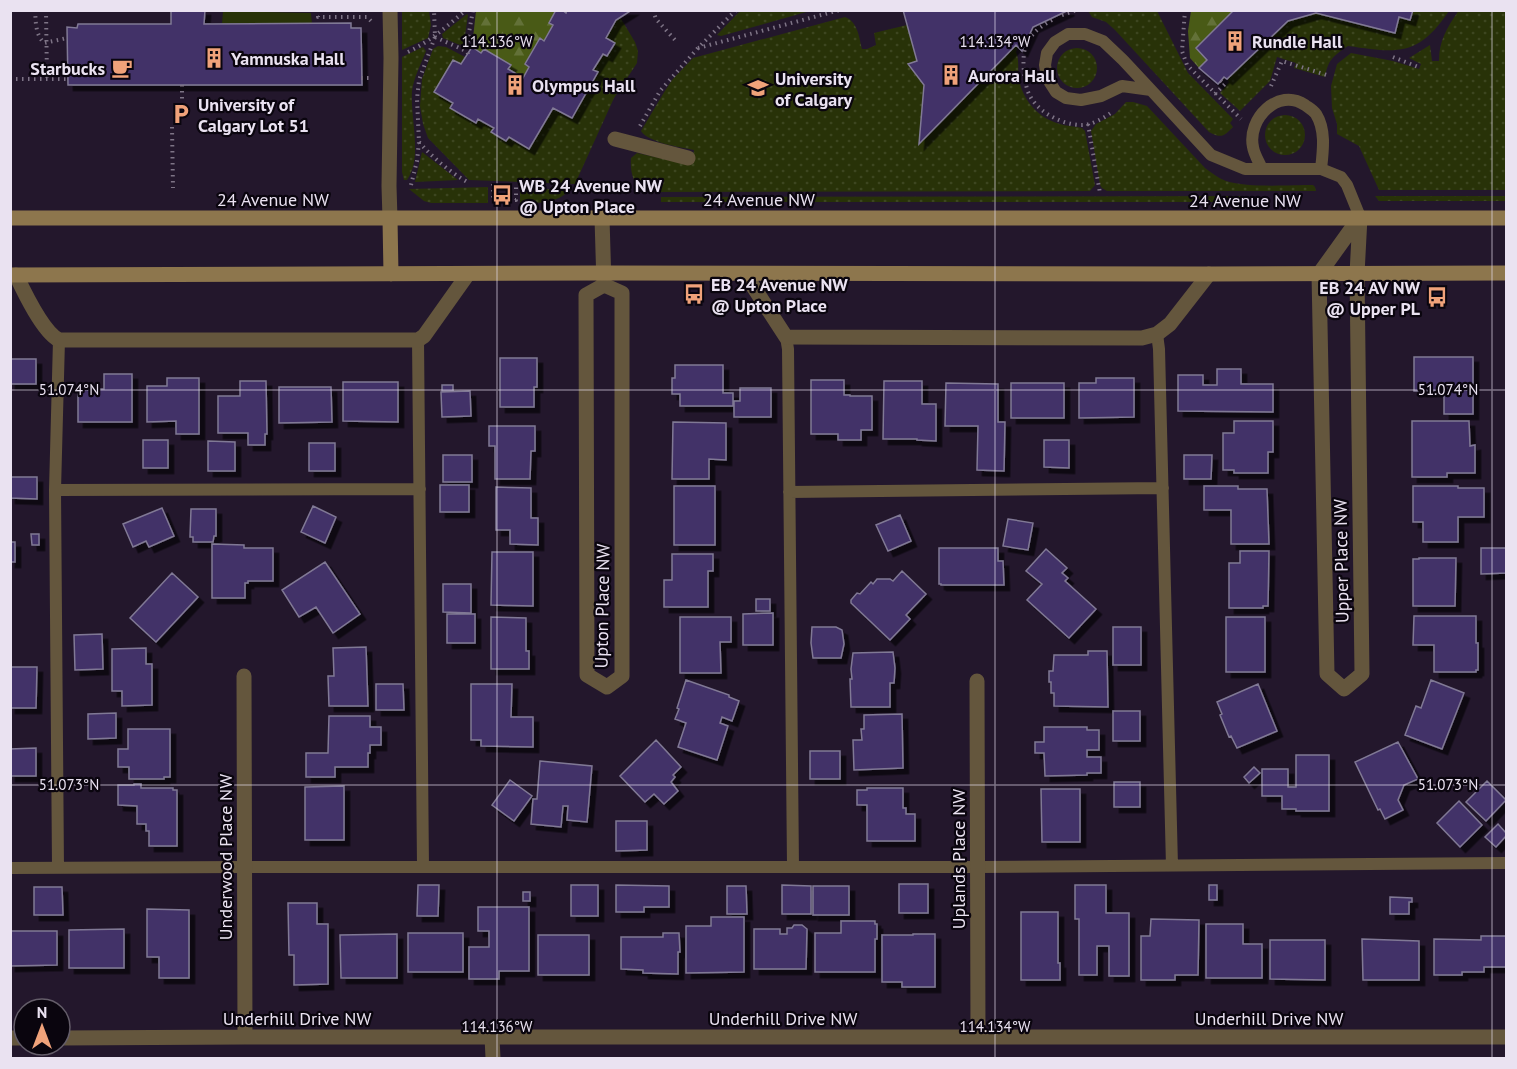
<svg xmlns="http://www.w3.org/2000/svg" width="1517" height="1069" viewBox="0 0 1517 1069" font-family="'PT Sans',sans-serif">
<defs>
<pattern id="grass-dots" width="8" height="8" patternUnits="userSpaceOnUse" patternTransform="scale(1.5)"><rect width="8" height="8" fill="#283208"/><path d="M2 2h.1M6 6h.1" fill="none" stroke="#3d4620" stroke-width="1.8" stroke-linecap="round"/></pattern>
<pattern id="forest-firs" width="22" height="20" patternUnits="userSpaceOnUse" patternTransform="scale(1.5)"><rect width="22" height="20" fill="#495a16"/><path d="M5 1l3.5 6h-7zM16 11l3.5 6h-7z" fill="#637138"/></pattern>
<filter id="shadow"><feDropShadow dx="5.5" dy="5.5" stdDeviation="0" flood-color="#0009"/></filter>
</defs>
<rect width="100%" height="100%" fill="#23172c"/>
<!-- grass -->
<path fill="url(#grass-dots)" d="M1459,10L1506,11V190H1379L1359,146L1337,134V124L1332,108L1331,86L1337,64L1351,53L1393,61L1419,69L1421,64L1409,58L1430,45L1432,61H1439C1439,40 1447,28 1459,10Z
M402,11H429L431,25L428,38L402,50Z
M740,11V10L810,11L721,36L717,35Z
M1088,11H1157L1188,73L1233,119L1230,123L1233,127C1224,136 1222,139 1209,132L1115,30L1106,22L1092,17Z
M1413,11H1449C1418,57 1398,53 1348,46C1333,56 1328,60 1325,77L1294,68L1296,63L1277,57L1270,81L1240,111L1220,93L1229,82L1227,79L1288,21L1316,13L1394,33L1399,17L1410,20Z
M467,14L468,15L464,43L460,45L443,38L442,34Z
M620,17L635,42L638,51L637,63L614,98L575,184L469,180L428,138L423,124L420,106L422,79L433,49L438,46L446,47L465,57L461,64L453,60L435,92L453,103L450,108L476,123L478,119L494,128L492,132L506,141L509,137L529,149L553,108L572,118L598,73L593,70L603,54L607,56L615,43L606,38L616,20Z
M845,17C858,22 859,37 862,49H867L876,45L874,33L907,25L917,61L908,64L924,85L920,143L1016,45L1018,47L1016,52C1020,61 1017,71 1019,80C1023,99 1036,115 1054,122C1063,126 1073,126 1082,128L1085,131L1095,185L1090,191L649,192C633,188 630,172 631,158L637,153L691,165L694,150C680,147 649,143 641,131L663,94L672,80L693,58Z
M423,47L426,51C421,64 414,77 412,91C410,119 423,157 407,180H404L402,172V57Z
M1057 68a20 20 0 1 1 40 0a20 20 0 1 1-40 0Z
M1126,102H1133L1147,106L1205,168C1212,173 1218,178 1226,181C1247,188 1289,185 1313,185L1315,187L1316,191H1107L1102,188L1100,185L1091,131L1096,124L1115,114Z
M1265 135a20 20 0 1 1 40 0a20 20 0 1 1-40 0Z
M422,152L458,180L415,182Z
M488,187V203H431L424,201L409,189Z
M520,188L570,190C556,204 539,203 520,203Z
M1245,196V202H661V197Z
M1375,196H1506V201H1379Z"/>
<!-- forest -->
<path fill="url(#forest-firs)" d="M476,11H556L549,22L553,25L544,41L540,39L525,64L529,67L523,78L472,47Z
M1191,11H1234L1196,48L1207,60L1199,68L1190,58L1188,31Z"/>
<!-- garden -->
<path fill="#283208" d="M223,11L311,13L312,24H222Z"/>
<!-- building -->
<path fill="#423067" stroke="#807995" stroke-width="1.5" filter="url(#shadow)" d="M171,10H205L204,24L351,23V28H361L362,85H68L67,27L77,28L78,24H171Z
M556,10H562L566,13L567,10H632L616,20L606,38L615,43L607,56L603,54L593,70L598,72L572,118L553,108L529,149L509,137L506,141L491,132L494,128L478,119L476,123L450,108L453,103L434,92L453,60L461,64L472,47L481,53L484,49L511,65L508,69L523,78L529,67L525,64L540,38L544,41L553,25L549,23Z
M903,10H1069L1033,27L1022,51L1016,45L919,144L924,85L908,64L917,61Z
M1234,10H1413L1410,20L1399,17L1395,33L1316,13L1288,21L1227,79L1224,77L1218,84L1199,68L1207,60L1196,48Z
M1414,357H1473V414H1444V391H1414Z
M500,358H537V387H534V407H500Z
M10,359H36V384H10Z
M675,365H723V393H733V406H680V394H672V378H675Z
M1217,369H1241V384H1273V412L1178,411V375H1203V385H1217Z
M104,374H132V422H78V389H104Z
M167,378H199V434H176V421L147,422V386H167Z
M1096,378H1134V417L1079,418V383H1096Z
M811,380H844V395H850V396H872V430H861V440H838V434H811Z
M240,381H266L267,434H265V445H248V433H218V396H240Z
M884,381H922V404H936V441L917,440V439H883Z
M343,382H398V422L343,421Z
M946,383L998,384V422H1005L1004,471L977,470L978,426H945Z
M1011,383H1064V418H1011Z
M442,385H453V391H442Z
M279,387H331L332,422L279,423Z
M740,388H771V417H734V401H740Z
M470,391L471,416L442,417L441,392Z
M1234,421H1273V452H1268V473H1234V470H1223V433H1234Z
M1412,421H1469L1470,446L1475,445V473H1447V477H1412Z
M673,422L726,423V460L709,459V479H672Z
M489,426H535V451H531L530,479H495V446H489Z
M143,440H168V468H143Z
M1044,440H1069V468L1044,467Z
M208,441L235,442V471H208Z
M309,443H335V471H309Z
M443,455H472V482H443Z
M1184,455H1212L1211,479H1184Z
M10,477H37V499L10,498Z
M440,485H469V512H440Z
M674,486H715V545H674Z
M1204,486H1238V489H1267L1269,544H1231V510H1204Z
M1413,486H1458V488H1484V517H1458V542H1423V522H1413Z
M496,487L531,488V518H538V545L510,544V530H496Z
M313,506L336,517L325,543L301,532Z
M162,508L174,536L149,547L146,541L133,547L123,524Z
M191,509H216V536H214L213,542H193V537H190Z
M900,515L911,541L888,551L876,525Z
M1008,519L1033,523L1028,550L1003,546Z
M31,534H39V545H32Z
M10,542H15V562H10Z
M212,544L244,545V548H273V581H248V583H245V598H212Z
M939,548H998V561H1003L1004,585H941V584H939Z
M1481,548H1506V573L1481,574Z
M1046,549L1067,568L1062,573L1068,578L1065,581L1096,609L1069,638L1027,600L1042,584L1026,571Z
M1240,551H1269L1268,606H1263V608H1229V563H1240Z
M492,552H533V606L491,605Z
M672,554H713V571H708V607H664V580H672Z
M1419,558H1456L1455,606H1413V559H1419Z
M325,562L360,614L333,633L316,607L299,617L282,590Z
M902,571L926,594L906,615L910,619L890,640L851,603V600L857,593L860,594L871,582L873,584L877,579H890L893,581Z
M172,573L198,597L156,642L130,618Z
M443,584H471V613L443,612Z
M756,599H770V611H756Z
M773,613V645H743V614Z
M447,614H475V643H447Z
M1414,616H1476V643H1478V670H1476V672H1434V645H1413Z
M491,617L526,618V651H529V669H491Z
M680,617H731V642H720L721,673H680Z
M1226,617H1265V672H1226Z
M812,627H836L842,630L844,644L841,658H813L811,643Z
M1113,627H1141V665H1113Z
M102,634L103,669L75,670L74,635Z
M366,647L368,706H329L328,676H334L333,648Z
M146,648V664H152V705L122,706V691H112V649Z
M1088,651H1107L1108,707L1054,706V693H1051V682H1049V671H1053L1054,655H1088Z
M893,652L895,668L894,683H890V707H851L850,679H852L851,669L853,653Z
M10,667H37L36,708H10Z
M686,680L729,695V697L739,701L732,721L722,717L720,723L728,726L717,760L678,747L686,723L675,719L679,709L677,708Z
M1431,680L1464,693L1442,749L1405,735L1416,706L1421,708Z
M376,684H403L404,710H376Z
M471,684H512L511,717H533V747L481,746V740H471Z
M1258,684L1277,731L1237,748L1231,736L1229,737L1220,715L1222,714L1217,702Z
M1113,711H1140V741H1113Z
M116,713V738L88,739V714Z
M902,714L903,768L854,770L853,740H862L861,729H864V715Z
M329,716H370V727H381V745H370V753H368V767H335V777H306V753H328Z
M1044,727H1087V730H1099V750H1087V757H1101V773H1087V775L1045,776L1044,753H1035V742H1044Z
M128,729H170V777H164V779H129V767H118V749H128Z
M656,740L681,767L673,775L675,777L671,782L678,791L664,804L654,794L645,802L620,776Z
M1398,742L1418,779L1404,785L1398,800L1403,810L1385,819L1380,809L1378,810L1355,762Z
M36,748V776H10V749Z
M810,751H840V779H810Z
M1296,755H1329V811H1296V809H1282V796H1262V769H1288V787H1296Z
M540,761L592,766L587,822L567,820L568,806H563L561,827L531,824L533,799H537Z
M1254,767L1260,773L1249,783L1244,777Z
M510,780L532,796L514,821L492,805Z
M1487,781L1506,800L1486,821L1466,802Z
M1114,782H1140V807H1114Z
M134,784H141V788H173V790H177V846H149V831H146V824H137V806L118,805V785H134Z
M344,786V840H305V787Z
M867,788H903V808H906V814H915V841H867V805H857V790H867Z
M1041,789H1080V842H1042Z
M1459,801L1482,825L1460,847L1437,823Z
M616,821H647V850L616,851Z
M1498,824L1506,833V836L1496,847L1485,837Z
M899,884H928V913H899Z
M418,885H439L438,916H417Z
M571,885H598V916H571Z
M616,885L669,886V907H644V912H616Z
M782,885L811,886V914H782Z
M1075,885H1106V913H1129V976H1109V946H1097V975H1079V919H1075Z
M1209,885H1217V900H1209Z
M727,886H746L747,914H727Z
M813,886H849V915H813Z
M34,887H62L63,915H34Z
M523,892H530V901H523Z
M1390,897L1412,898V902H1409V914H1390Z
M288,903H317V924H328V984L294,985V955H289Z
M478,907H529V971H499V979H469V947H489V931H478Z
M147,909L189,910V978H159V957H147Z
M1021,912H1058V963H1060V980H1021Z
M711,917H744V972L686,973V926H711Z
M1151,919L1199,920L1198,975H1175V980H1141V936H1150Z
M841,921H875V924H877V939H875V972H815V933H841Z
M1206,924H1243V944H1262V978H1206Z
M794,925H802L807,929L806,969H754V929H780V934H787V928H792Z
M124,929V968H69V930Z
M10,931H57V965L10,966Z
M408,933H463V972H408Z
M663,933H679L680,952H678V974L643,973V970L621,969V937H663Z
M397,934V978H341L340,935Z
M913,934H935V987H902V982H882V935H913Z
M538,935H589V975H538Z
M1481,936H1506V967H1484V972H1462V975H1434V939L1481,940Z
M1362,939L1419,941V980H1363Z
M1270,940H1325V980L1270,979Z"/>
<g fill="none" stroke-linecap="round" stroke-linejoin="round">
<!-- path -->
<path stroke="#7e7486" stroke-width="4" stroke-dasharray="1.5 4.5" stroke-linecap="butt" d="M35,10C36,23 35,33 44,43L67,38
M46,10L47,79
M318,10V17H367L371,21
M653,10L656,19L675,40
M1185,10L1182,51L1187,65L1241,119
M1062,15L1077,10
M1052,20C1041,26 1031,33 1026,46C1021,56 1024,86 1030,96C1039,113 1063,125 1082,125C1092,125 1104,118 1112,112
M435,37L466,51
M698,48L840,10
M408,52C431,41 447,26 466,10
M468,54C466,43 471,23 473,10
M1393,57L1418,67
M361,78H372
M10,79H67
M182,85V102
M1271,86L1282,61L1330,76
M1215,94L1225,84L1221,81
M1088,124L1100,193
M640,126L660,91L698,48L736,10
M172,127L173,188
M419,142C434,159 450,172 469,183
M493,184V199H495
M411,185L417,161L419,142L417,99L419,80L435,37L434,10
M515,200H516V184"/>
<!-- lane -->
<path stroke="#64563d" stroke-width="12" d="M1151,90L1122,86L1101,96L1081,100L1066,98L1056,92L1047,78L1045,65L1047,53L1055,42L1068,34H1085L1103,41L1123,60L1151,90L1211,155L1245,169H1321L1341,177L1347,185L1360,217
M1262,169C1259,162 1254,154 1253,147C1247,119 1278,87 1305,105C1309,108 1313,110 1316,114C1326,130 1323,151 1321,169
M1157,334L1159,349L1172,866
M786,337L788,349L793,867
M418,340L423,867
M55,490L420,489
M789,492L1163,488
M10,868L245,867H978L1506,863
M58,868L55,490L59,340"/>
<!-- street -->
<path stroke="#64563d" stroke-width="15" d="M390,10L391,58L389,186L390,219
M615,139L688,158
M1360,217L1357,274L1362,674L1344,689L1327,674L1319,274Z
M602,218L604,285
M745,274L786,337L1142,338L1157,334L1170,324L1209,274
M16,275C24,292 43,332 59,340H418L424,336L468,274
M604,285L622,293V676L607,687L587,675L586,295Z
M244,676L245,1037
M977,681L978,1037
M492,1037L493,1058
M10,1038H24
M60,1038L245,1037H1506"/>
<!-- secondary -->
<path stroke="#8d764d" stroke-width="15" d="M10,218H1506
M390,219L391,274
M10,275L604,273L1209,274L1506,273"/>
</g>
<!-- ticks -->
<path fill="none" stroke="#eae2f1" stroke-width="1.5" stroke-opacity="0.45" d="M497,10V1058M995,10V1058M1492,10V1058M10,390H1506M10,785H1506"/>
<!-- icons -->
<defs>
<g id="building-bare" transform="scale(1.62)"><path d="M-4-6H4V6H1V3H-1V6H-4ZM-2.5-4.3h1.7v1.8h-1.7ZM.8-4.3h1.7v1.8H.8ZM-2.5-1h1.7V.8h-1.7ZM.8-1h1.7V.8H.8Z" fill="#f0a27a" stroke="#0a050e" stroke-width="2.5" paint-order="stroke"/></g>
<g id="cafe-bare" transform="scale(1.62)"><path d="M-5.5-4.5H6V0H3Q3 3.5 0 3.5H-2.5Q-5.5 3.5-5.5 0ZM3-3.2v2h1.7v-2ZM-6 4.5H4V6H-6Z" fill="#f0a27a" stroke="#0a050e" stroke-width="2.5" paint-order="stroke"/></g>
<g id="university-bare" transform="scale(1.62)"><path d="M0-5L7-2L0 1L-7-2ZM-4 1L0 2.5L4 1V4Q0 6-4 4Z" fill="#f0a27a" stroke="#0a050e" stroke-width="2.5" paint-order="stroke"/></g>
<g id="parking-bare" transform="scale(1.62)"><path d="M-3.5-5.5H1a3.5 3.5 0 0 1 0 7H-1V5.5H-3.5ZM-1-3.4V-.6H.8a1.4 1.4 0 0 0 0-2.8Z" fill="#f0a27a" stroke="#0a050e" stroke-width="2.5" paint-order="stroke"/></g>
<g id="bus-bare" transform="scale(1.62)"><path d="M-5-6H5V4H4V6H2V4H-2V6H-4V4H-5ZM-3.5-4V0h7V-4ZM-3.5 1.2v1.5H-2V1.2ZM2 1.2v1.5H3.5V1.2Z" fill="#f0a27a" stroke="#0a050e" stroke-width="2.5" paint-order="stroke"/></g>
</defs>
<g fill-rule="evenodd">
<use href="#building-bare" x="1235" y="41"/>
<use href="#building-bare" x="214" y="58"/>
<use href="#cafe-bare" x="122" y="68"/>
<use href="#building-bare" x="951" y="75"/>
<use href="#building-bare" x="515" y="85"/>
<use href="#university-bare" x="758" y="88"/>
<use href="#parking-bare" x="181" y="114"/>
<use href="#bus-bare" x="502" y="195"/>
<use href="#bus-bare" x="694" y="294"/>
<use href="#bus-bare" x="1437" y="297"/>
</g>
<g text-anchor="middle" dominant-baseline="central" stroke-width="4.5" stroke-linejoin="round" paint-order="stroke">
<!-- poi labels -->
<g font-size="18" font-weight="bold" fill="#eae2f1" stroke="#0a050e" text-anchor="start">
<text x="1252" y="41">Rundle Hall</text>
<text x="231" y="58">Yamnuska Hall</text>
<text x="105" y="68" text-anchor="end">Starbucks</text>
<text x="968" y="75">Aurora Hall</text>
<text x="775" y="78">University<tspan x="775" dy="21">of Calgary</tspan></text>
<text x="532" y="85">Olympus Hall</text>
<text x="198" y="104">University of<tspan x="198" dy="21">Calgary Lot 51</tspan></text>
<text x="519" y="185">WB 24 Avenue NW<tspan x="519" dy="21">@ Upton Place</tspan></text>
<text x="711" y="284">EB 24 Avenue NW<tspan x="711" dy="21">@ Upton Place</tspan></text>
<text x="1420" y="287" text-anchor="end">EB 24 AV NW<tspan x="1420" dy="21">@ Upper PL</tspan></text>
</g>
<!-- street labels -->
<g font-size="18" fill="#eae2f1" stroke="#0a050e">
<text x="273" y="199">24 Avenue NW</text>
<text x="759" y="199">24 Avenue NW</text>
<text x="1245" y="200">24 Avenue NW</text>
<text transform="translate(1341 561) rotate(-91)">Upper Place NW</text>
<text transform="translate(602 606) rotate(-89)">Upton Place NW</text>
<text transform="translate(225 857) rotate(-90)">Underwood Place NW</text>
<text transform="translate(958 859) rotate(-90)">Uplands Place NW</text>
<text x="297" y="1018">Underhill Drive NW</text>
<text x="783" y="1018">Underhill Drive NW</text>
<text x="1269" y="1018">Underhill Drive NW</text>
</g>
</g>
<g font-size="15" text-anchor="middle" fill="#eae2f1" stroke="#0a050e" stroke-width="4.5" stroke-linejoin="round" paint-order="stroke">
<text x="497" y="47">114.136°W</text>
<text x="995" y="47">114.134°W</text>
<text x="69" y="395">51.074°N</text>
<text x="1448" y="395">51.074°N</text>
<text x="69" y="790">51.073°N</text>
<text x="1448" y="790">51.073°N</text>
<text x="497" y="1032">114.136°W</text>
<text x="995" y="1032">114.134°W</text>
</g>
<!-- border -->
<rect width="1517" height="1069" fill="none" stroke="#eae2f1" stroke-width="24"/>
<!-- north arrow -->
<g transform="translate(42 1027)"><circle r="28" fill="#0a050e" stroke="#645d69" stroke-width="1.5"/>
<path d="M0-4.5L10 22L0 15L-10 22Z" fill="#f0a27a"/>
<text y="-9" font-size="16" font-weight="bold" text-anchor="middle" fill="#eae2f1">N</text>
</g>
</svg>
